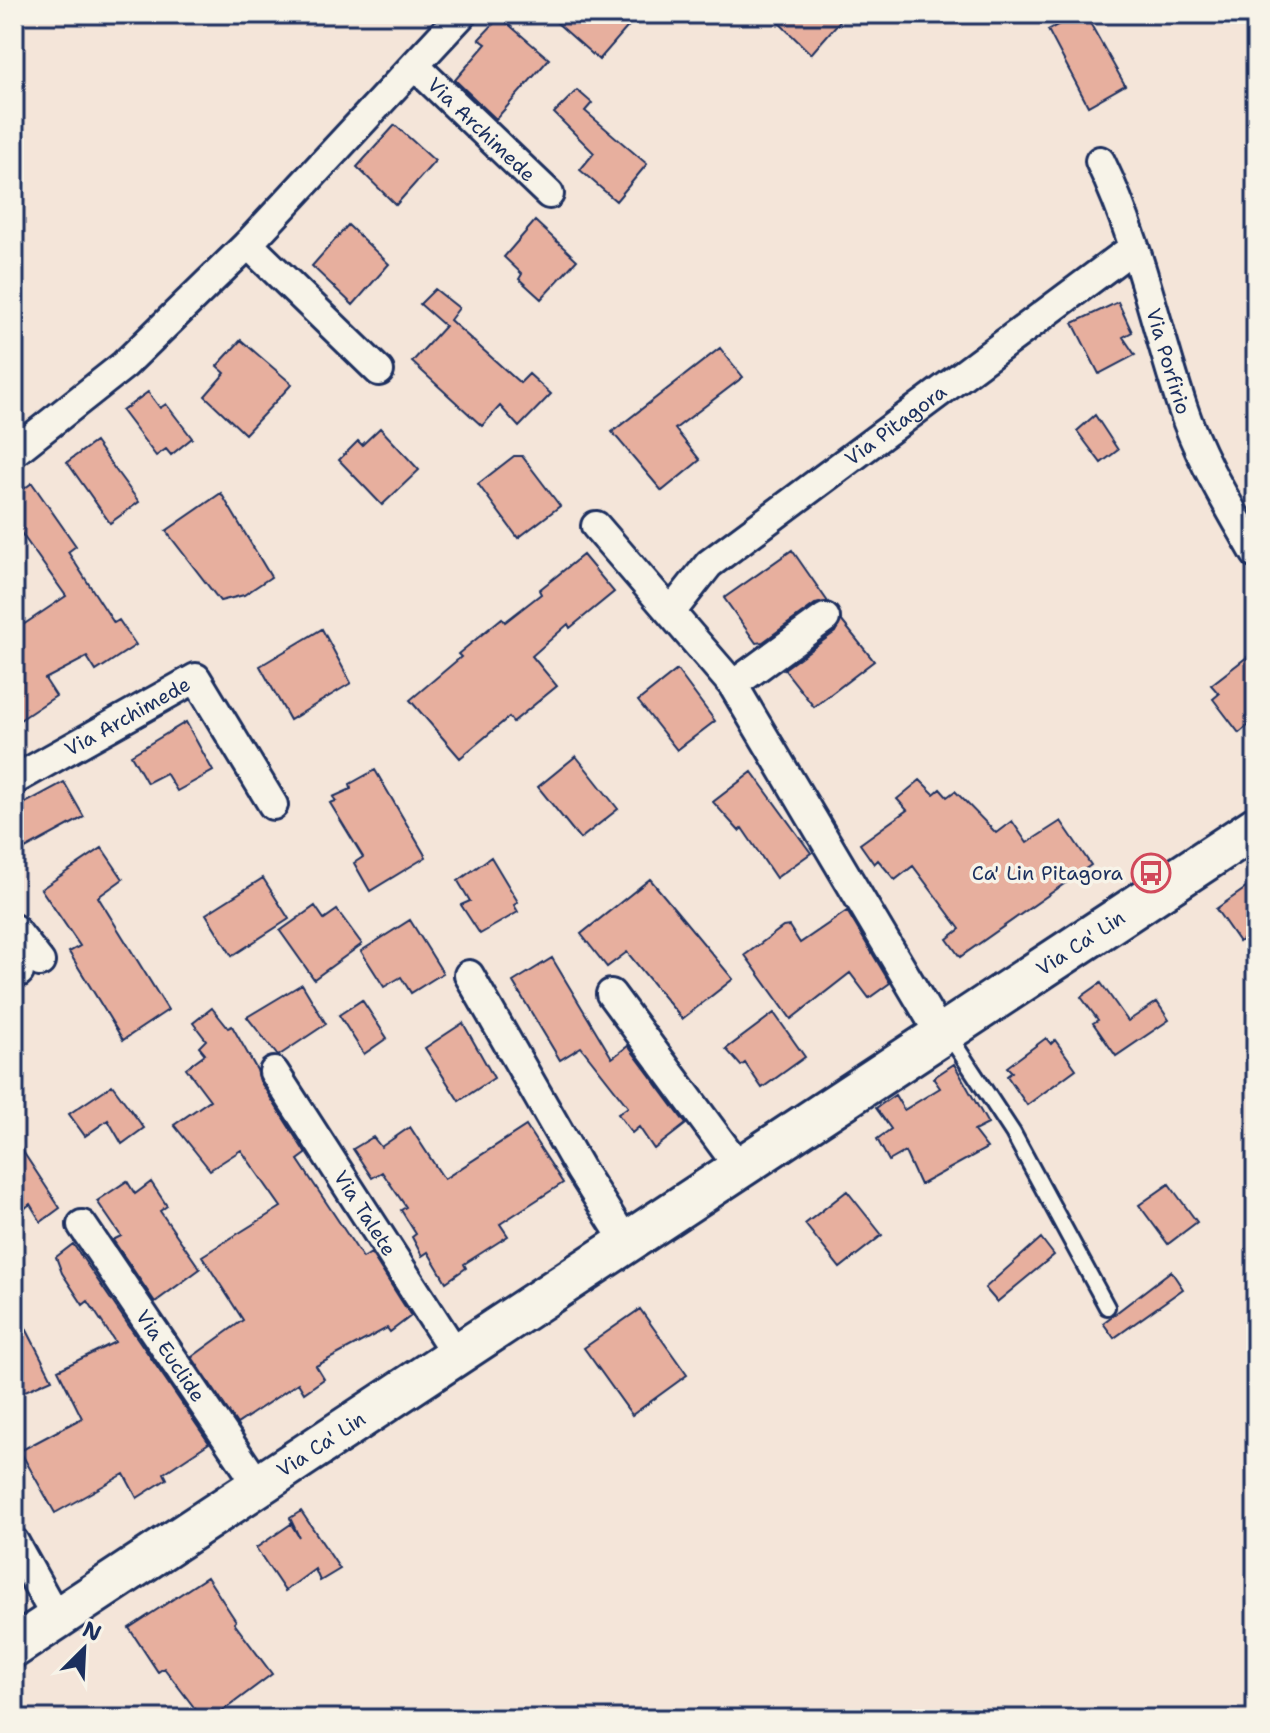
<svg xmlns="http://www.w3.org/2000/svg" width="1270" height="1733" viewBox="0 0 1270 1733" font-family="'Shantell Sans',sans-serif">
<rect width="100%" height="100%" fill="#f4e5d9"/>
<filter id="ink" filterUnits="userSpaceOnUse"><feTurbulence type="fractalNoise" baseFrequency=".0125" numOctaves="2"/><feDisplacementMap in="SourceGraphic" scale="16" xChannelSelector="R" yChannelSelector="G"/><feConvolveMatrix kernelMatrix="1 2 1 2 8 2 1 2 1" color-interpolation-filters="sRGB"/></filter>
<g filter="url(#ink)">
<!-- building -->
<path fill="#e7af9e" stroke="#1b2f5e" stroke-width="2" d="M547,14H639L599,60Z
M770,14H846L811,54Z
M1078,14H1085L1125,85L1088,106L1048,30Z
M500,17L549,59L496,119L455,80L486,44L479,39Z
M577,90L592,103L585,111L647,164L616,201L580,170L594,153L554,113Z
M395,125L435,161L396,205L357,167Z
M535,221L577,260L541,299L519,279L522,274L504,257Z
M348,225L389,264L353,305L312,266Z
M435,289L459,308L450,320L520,383L529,374L551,394L519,427L500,406L482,426L412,362L445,326L420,304Z
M1118,302L1132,332L1123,337L1135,355L1099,374L1073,323Z
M241,340L292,384L245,434L205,396L225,373L217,366Z
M720,348L743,377L675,429L700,460L662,491L612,432Z
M148,392L160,408L166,404L192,438L171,455L166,449L156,456L122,411Z
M1095,415L1118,450L1101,463L1077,431Z
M380,428L419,470L382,505L339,460L358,441L362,445Z
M95,442L139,502L110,523L67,462Z
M514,456H522L560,506L518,538L478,484Z
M32,483L76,546L68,552L114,623L119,620L136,645L96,671L87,657L45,679L56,696L14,724V631L66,596L14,523V496Z
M221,493L271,577L244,595L220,601L166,531Z
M792,550L828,602L815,604L763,642L756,643L724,598Z
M583,555L614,592L570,628L568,624L532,656L557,686L513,722L509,717L460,758L410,700L461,657L458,654L502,618L505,622L541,594L539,590Z
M841,620L874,661L814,707L784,669L835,632Z
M322,629L351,683L290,720L260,666Z
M1256,650V719L1239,733L1213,699L1219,694L1211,685Z
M677,670L715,721L677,750L638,701Z
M186,722L213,771L177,791L166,773L147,783L131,755Z
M576,756L618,809L580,839L538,787Z
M375,770L426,857L370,891L354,863L363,857L330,803L336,801L333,797L351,789L350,784Z
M752,772L811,853L776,878L742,828L739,831L713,802Z
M920,780L934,794L940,789L947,797L955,791L996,833L1012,821L1027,843L1061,821L1091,865L960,957L947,939L960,929L913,866L895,880L878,860L874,864L860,844L907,810L897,799Z
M64,782L84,817L14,855V809Z
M102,848L123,879L98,897L168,1010L123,1040L69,952L80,946L41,889Z
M491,857L518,902L514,905L518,912L480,934L461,905L470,901L458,881Z
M263,878L289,919L232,956L206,914Z
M650,879L733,979L682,1019L627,952L607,967L581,934Z
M1256,881V930L1239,942L1216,909Z
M315,906L324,919L337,910L362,944L314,979L280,931Z
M847,911L890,983L869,998L850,973L791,1019L745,955L783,927L789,926L800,943Z
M410,920L443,973L411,993L401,977L384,987L361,951Z
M552,958L612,1058L628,1046L686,1124L654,1149L639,1127L632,1133L618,1114L628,1107L581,1047L560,1060L513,982Z
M1101,983L1128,1021L1157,1002L1169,1020L1116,1056L1093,1023L1098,1020L1081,997Z
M302,984L326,1024L278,1056L247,1017Z
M362,1000L387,1038L364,1054L339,1015Z
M212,1008L228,1028L232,1026L257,1070L260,1081L306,1154L298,1160L363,1258L371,1253L411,1316L390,1332L387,1328L316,1366L324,1379L304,1393L298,1383L237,1424L192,1357L243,1320L202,1256L281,1207L241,1150L210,1170L174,1125L210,1100L186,1068L205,1054L199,1047L206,1040L193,1023Z
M774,1013L805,1057L762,1088L745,1063L741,1066L726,1049Z
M463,1023L494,1078L459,1101L425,1048Z
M1046,1038L1051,1044L1055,1040L1076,1069L1027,1105L1007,1076L1012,1072L1007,1067Z
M954,1064L988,1124L974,1131L987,1148L920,1185L905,1152L889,1161L877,1139L891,1129L876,1108L895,1095L904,1110L940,1088L933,1078Z
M112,1085L144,1128L122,1144L108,1120L85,1136L69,1114Z
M526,1126L563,1183L500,1224L508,1236L464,1264L466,1268L446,1282L428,1252L422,1256L412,1237L416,1234L401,1210L406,1207L382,1172L372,1178L353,1149L373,1137L381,1147L410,1127L444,1179Z
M14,1138L60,1208L41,1222L30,1204L23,1210L14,1195Z
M127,1181L135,1194L151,1182L167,1206L160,1211L200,1269L155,1302L113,1240L121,1236L97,1201Z
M1169,1184L1197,1222L1168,1244L1139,1205Z
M847,1191L882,1235L840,1268L805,1224Z
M1041,1238L1054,1255L997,1302L985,1288Z
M73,1244L209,1443L164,1473L167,1479L137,1498L124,1474L55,1513L20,1451L82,1418L58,1370L115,1342L88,1301L83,1305L62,1273L56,1257Z
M1171,1271L1183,1289L1114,1338L1103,1323Z
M14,1305L52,1379L14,1396Z
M640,1309L687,1375L632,1415L584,1348Z
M301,1511L340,1569L320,1581L315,1569L285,1591L256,1548L291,1524L299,1537L290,1518Z
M207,1577L236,1621L234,1623L272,1674L212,1719H203L164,1668L158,1672L129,1628Z"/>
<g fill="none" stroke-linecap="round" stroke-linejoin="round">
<!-- lane casing -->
<g stroke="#1b2f5e" stroke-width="20">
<path id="lane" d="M948,1034L1013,1133L1107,1307"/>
</g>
<!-- street casing -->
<g stroke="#1b2f5e" stroke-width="34">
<g id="street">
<path id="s1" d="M415,66L549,194"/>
<path id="s2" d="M1100,161C1138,239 1155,324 1182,406C1199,458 1229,506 1256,554"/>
<path d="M248,244L379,371"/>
<path d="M14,452L124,365L248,244L462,14"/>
<path d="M596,526L733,685L940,1034"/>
<path id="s3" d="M671,612L709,564L1133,248"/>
<path d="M733,685L825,618"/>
<path id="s4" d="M14,780L196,678L273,805"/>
<path d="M14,929L40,962"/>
<path d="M14,964L19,972"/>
<path d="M469,975L581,1171L626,1242"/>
<path d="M611,994L739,1167"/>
<path id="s5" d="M274,1072L456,1354"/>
<path id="s6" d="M82,1225L259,1486"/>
<path d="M14,1542L57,1619"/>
</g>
</g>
<!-- secondary casing -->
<g stroke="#1b2f5e" stroke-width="46">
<g id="secondary">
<path id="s7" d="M14,1647L1256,827"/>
</g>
</g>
<!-- lane -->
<use href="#lane" stroke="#f7f3e8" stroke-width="14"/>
<!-- street -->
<use href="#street" stroke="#f7f3e8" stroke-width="28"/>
<!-- secondary -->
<use href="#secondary" stroke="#f7f3e8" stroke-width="40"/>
</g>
</g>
<!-- icons -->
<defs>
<g id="bus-ring" transform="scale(2)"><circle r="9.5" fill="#f7f3e8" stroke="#d1495b" stroke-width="1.5"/><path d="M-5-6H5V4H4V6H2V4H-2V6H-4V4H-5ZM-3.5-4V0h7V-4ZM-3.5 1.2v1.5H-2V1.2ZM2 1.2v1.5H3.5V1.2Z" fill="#d1495b"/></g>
</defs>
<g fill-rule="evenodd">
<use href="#bus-ring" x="1151" y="873"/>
</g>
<g text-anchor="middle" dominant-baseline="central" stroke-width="7" stroke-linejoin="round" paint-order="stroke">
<!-- street labels -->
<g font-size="20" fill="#1b2f5e" stroke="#f7f3e8">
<text stroke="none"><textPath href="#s1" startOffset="92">Via Archimede</textPath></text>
<text stroke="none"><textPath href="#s2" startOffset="212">Via Porfirio</textPath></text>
<text stroke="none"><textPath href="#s3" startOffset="294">Via Pitagora</textPath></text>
<text stroke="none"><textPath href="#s4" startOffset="130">Via Archimede</textPath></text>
<text stroke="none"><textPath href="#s7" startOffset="1278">Via Ca' Lin</textPath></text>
<text stroke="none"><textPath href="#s5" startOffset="168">Via Talete</textPath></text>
<text stroke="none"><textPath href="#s6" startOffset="158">Via Euclide</textPath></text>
<text stroke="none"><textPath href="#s7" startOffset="368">Via Ca' Lin</textPath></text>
</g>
<!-- poi labels -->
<g font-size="20" fill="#1b2f5e" stroke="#f7f3e8" text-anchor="end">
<text x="1123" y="873">Ca' Lin Pitagora</text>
</g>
</g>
<!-- margin -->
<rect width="1270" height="1733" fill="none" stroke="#f7f3e8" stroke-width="48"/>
<rect x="24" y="24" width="1222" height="1685" fill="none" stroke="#1b2f5e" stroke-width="3" filter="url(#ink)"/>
<!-- north arrow -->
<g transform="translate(84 1649) rotate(24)" stroke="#f7f3e8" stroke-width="6" paint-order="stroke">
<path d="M0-6L14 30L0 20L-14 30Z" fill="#1b2f5e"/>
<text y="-12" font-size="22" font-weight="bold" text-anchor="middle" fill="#1b2f5e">N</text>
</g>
</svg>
